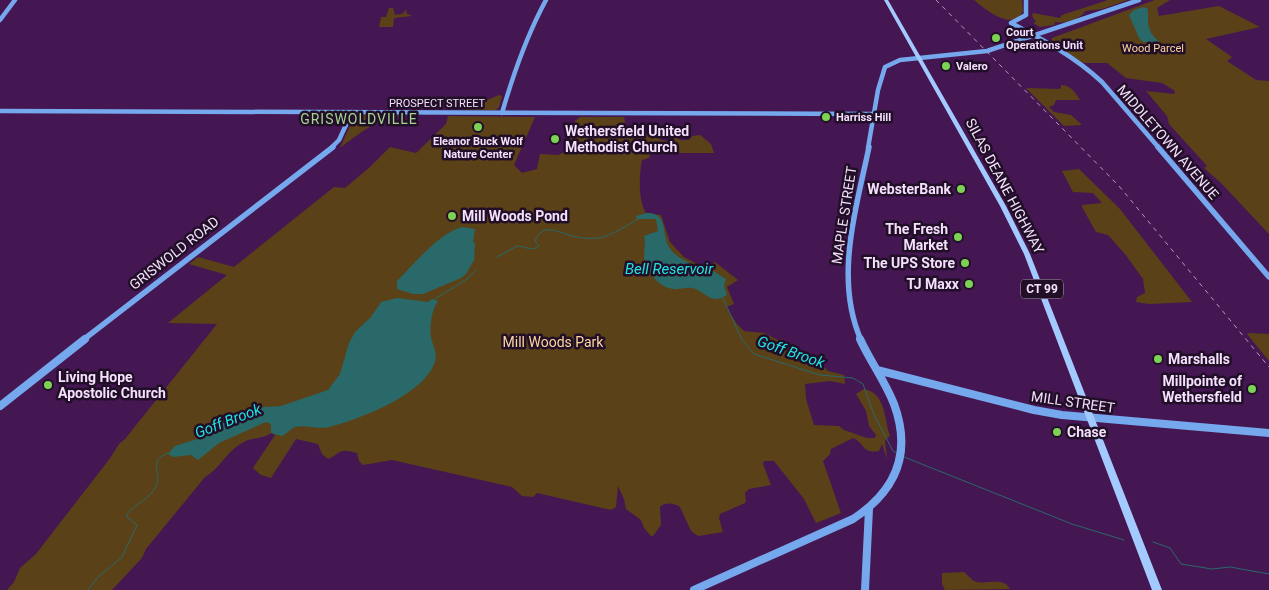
<svg xmlns="http://www.w3.org/2000/svg" width="1269" height="590" viewBox="0 0 1269 590" font-family="Roboto,sans-serif">
<rect width="100%" height="100%" fill="#441752"/>
<!-- green -->
<path fill="#5b4117" d="M974,0H1022L1023,11C1013,32 986,10 974,0Z
M1108,0H1128L1102,9L1085,11C1081,19 1064,24 1055,22L1054,25L1040,27L1033,23L1036,22L1032,16L1033,13L1060,18L1062,15Z
M1155,0H1170L1157,8L1159,16L1219,6L1260,27L1206,39L1232,57L1227,61L1256,80L1269,81V234L1221,183L1204,168L1207,166L1169,124L1167,116L1146,91L1174,94L1175,91L1162,83L1126,78L1107,63H1083L1051,42L1052,38Z
M389,8H393L395,15L402,14L407,9L406,13L412,16L394,18L393,27H379L381,17H386Z
M1061,85C1072,86 1075,92 1080,100H1056L1054,105L1049,107L1054,112L1071,115L1082,125L1064,126L1026,88L1058,89L1061,88Z
M499,95L502,96L499,107L496,110H464Z
M360,115L406,116C379,117 361,132 340,148L353,119Z
M448,116L535,117L514,165L522,173L537,169L540,154L558,155L568,150L573,142L567,143L571,137L577,136L575,121L580,117H624L628,137L654,132L661,140L674,142V139L668,133V128L680,140H689L692,136L700,135L711,144L714,153H653L650,154L649,158L642,160C639,174 638,201 646,213L661,215L670,242L684,257L705,268L715,262L738,280L727,287L734,304L726,307L737,324L744,331L764,333L778,340L783,339L784,343L801,351L803,360L807,364L824,367L828,371L844,375L845,384L830,381L805,384L806,399L814,425L839,426L844,430L867,438H875L876,435L869,426L866,411L856,394L864,389C886,393 884,419 890,436L885,440L887,459L882,444L879,451C862,454 865,443 853,438L831,449L830,454L823,461L841,513L816,523L804,499L774,461H764L763,464L771,485L749,489L745,493L746,501L745,503L720,514L719,518L723,532L698,536L691,531L680,507C674,503 665,502 660,507L661,525L653,536H651L644,528L641,520L626,509L624,499L618,486L616,507L611,510L537,493L533,497L522,496L512,487L392,460L363,465L359,461L357,453C338,448 343,452 328,459L322,454L318,444L296,439L271,478L261,475L253,468L275,435L271,433C264,439 253,437 244,442C226,451 221,468 205,477L146,549L142,558L112,590H7L14,582L20,568L36,554L111,457L119,444L125,439L217,324L168,323L227,275L189,264L198,257L234,267L334,187L345,188L370,167L390,147L416,153L446,124Z
M1079,169L1120,209L1192,302L1149,304L1136,302L1137,297L1145,293L1143,279L1125,254L1108,235L1096,232L1082,207V205L1102,203L1093,193L1073,192L1062,171Z
M1250,333L1269,334V361L1247,334Z
M964,572C968,575 972,581 977,582C988,584 1004,577 1010,589L945,590L942,584V573Z"/>
<!-- water -->
<path fill="#29696a" d="M1143,7L1148,9V24L1151,33L1159,42H1143L1139,38L1129,15L1134,10Z
M647,213C670,213 660,236 671,250C681,262 699,266 713,271C717,273 722,277 726,279L724,286L727,295C724,296 720,299 717,299C708,300 701,289 692,288C684,287 677,291 669,288C657,285 644,268 644,256C644,248 646,244 644,236L658,231L656,219H637L636,216Z
M462,227L475,229L473,243L475,242L474,260L466,274L461,278L423,294H413L397,289V281C413,265 439,233 462,227Z
M397,298L428,302L432,299L438,301C432,309 429,327 431,337C434,351 440,355 431,370C414,398 360,419 329,427C318,430 306,424 295,427C290,429 287,434 282,436L271,433V424L266,422L219,443L198,460L191,455L173,457L168,454L175,446L210,435L223,421L245,415L264,407L281,406L328,390L340,374L349,343L355,332L371,317L381,302Z"/>
<g fill="none" stroke-linecap="round" stroke-linejoin="round">
<!-- stream -->
<path stroke="#29696a" stroke-width="1" d="M497,257L517,246C525,246 532,252 539,246L535,241C543,222 557,232 572,236C580,238 590,239 599,238C613,235 626,226 638,219
M722,296L742,340L754,354L820,375L853,378L863,384L874,415L893,451L898,454
M435,299L467,279L476,270
M904,457L1072,524L1124,540
M1153,542L1170,548L1181,564L1212,569L1230,567L1269,574
M88,590L98,577L122,557L137,525L127,517V514C135,504 150,499 156,486C163,472 146,462 168,453"/>
<!-- secondary-far2 -->
<path stroke="#76a8ed" stroke-width="4.5" d="M0,20L15,0
M1011,23C1044,40 1075,57 1102,82L1159,148
M1011,23L1026,15V0
M0,111L875,114
M502,113C513,75 527,35 546,0
M331,148L339,140L352,112
M868,148L878,90L885,67L900,60L987,51L1139,0"/>
<!-- secondary-far1 -->
<path stroke="#76a8ed" stroke-width="5.5" d="M1158,147L1269,277
M83,340L333,147
M861,340C834,279 856,210 869,147"/>
<!-- secondary -->
<path stroke="#76a8ed" stroke-width="8" d="M877,370L1034,410L1062,415L1269,433
M0,406L85,339
M694,590L853,519C896,491 912,453 894,404C885,381 870,361 860,339
M865,590L869,509"/>
<!-- primary -->
<path fill="#a3caff" fill-rule="evenodd" d="M884,0H888L1006,206L1030,254L1162,590H1152L1024,254L1000,206Z"/>
<!-- rail -->
<path stroke="#b497be" stroke-width="1" stroke-dasharray="4.5 4.5" stroke-linecap="butt" d="M936,0L1119,186L1269,367"/>
</g>
<!-- markers -->
<g fill="#7dd154" stroke="#210e27" stroke-width="2">
<circle cx="996" cy="38" r="5"/>
<circle cx="946" cy="66" r="5"/>
<circle cx="826" cy="117" r="5"/>
<circle cx="478" cy="127" r="5"/>
<circle cx="555" cy="139" r="5"/>
<circle cx="961" cy="189" r="5"/>
<circle cx="452" cy="216" r="5"/>
<circle cx="958" cy="237" r="5"/>
<circle cx="965" cy="263" r="5"/>
<circle cx="969" cy="284" r="5"/>
<circle cx="1158" cy="359" r="5"/>
<circle cx="48" cy="385" r="5"/>
<circle cx="1252" cy="389" r="5"/>
<circle cx="1057" cy="432" r="5"/>
</g>
<g text-anchor="middle" dominant-baseline="central" stroke-width="5" stroke-linejoin="round" paint-order="stroke">
<!-- far-poi labels -->
<g font-size="11" font-weight="bold" fill="#f4e0fc" stroke="#210e27" text-anchor="start">
<text x="1006" y="32">Court<tspan x="1006" dy="13">Operations Unit</tspan></text>
<text x="956" y="66">Valero</text>
<text x="836" y="117">Harriss Hill</text>
<text x="478" y="141" text-anchor="middle">Eleanor Buck Wolf<tspan x="478" dy="13">Nature Center</tspan></text>
</g>
<!-- far-park labels -->
<g font-size="11" fill="#fdd79f" stroke="#210e27">
<text x="1153" y="48">Wood Parcel</text>
</g>
<!-- far-street labels -->
<g font-size="11" fill="#f4e0fc" stroke="#210e27">
<text x="437" y="103">PROSPECT STREET</text>
</g>
<!-- shield labels -->
<rect fill="#210e27" stroke="#b5a1bc" stroke-width="1" x="1021" y="279.5" width="42" height="19" rx="4"/>
<g font-size="12" font-weight="bold" fill="#f4e0fc">
<text x="1042" y="289">CT 99</text>
</g>
<!-- far-quarter labels -->
<g font-size="14" letter-spacing="1" fill="#a5d392" stroke="#210e27">
<text x="359" y="119">GRISWOLDVILLE</text>
</g>
<!-- poi labels -->
<g font-size="14" font-weight="bold" fill="#f4e0fc" stroke="#210e27" text-anchor="start">
<text x="565" y="131">Wethersfield United<tspan x="565" dy="16">Methodist Church</tspan></text>
<text x="951" y="189" text-anchor="end">WebsterBank</text>
<text x="462" y="216">Mill Woods Pond</text>
<text x="948" y="229" text-anchor="end">The Fresh<tspan x="948" dy="16">Market</tspan></text>
<text x="955" y="263" text-anchor="end">The UPS Store</text>
<text x="959" y="284" text-anchor="end">TJ Maxx</text>
<text x="1168" y="359">Marshalls</text>
<text x="58" y="377">Living Hope<tspan x="58" dy="16">Apostolic Church</tspan></text>
<text x="1242" y="381" text-anchor="end">Millpointe of<tspan x="1242" dy="16">Wethersfield</tspan></text>
<text x="1067" y="432">Chase</text>
</g>
<!-- street labels -->
<g font-size="14" fill="#f4e0fc" stroke="#210e27">
<text transform="translate(1168 142) rotate(49)">MIDDLETOWN AVENUE</text>
<text transform="translate(1005 186) rotate(62)">SILAS DEANE HIGHWAY</text>
<text transform="translate(844 215) rotate(-81)">MAPLE STREET</text>
<text transform="translate(174 253) rotate(-38)">GRISWOLD ROAD</text>
<text transform="translate(1073 402) rotate(8)">MILL STREET</text>
</g>
<!-- park labels -->
<g font-size="14" fill="#fdd79f" stroke="#210e27">
<text x="553" y="342">Mill Woods Park</text>
</g>
<!-- water labels -->
<g font-size="15" font-style="italic" fill="#1fe3e6" stroke="#210e27">
<text x="669" y="269">Bell Reservoir</text>
<text transform="translate(791 352) rotate(19)">Goff Brook</text>
<text transform="translate(228 421) rotate(-21)">Goff Brook</text>
</g>
</g>
</svg>
